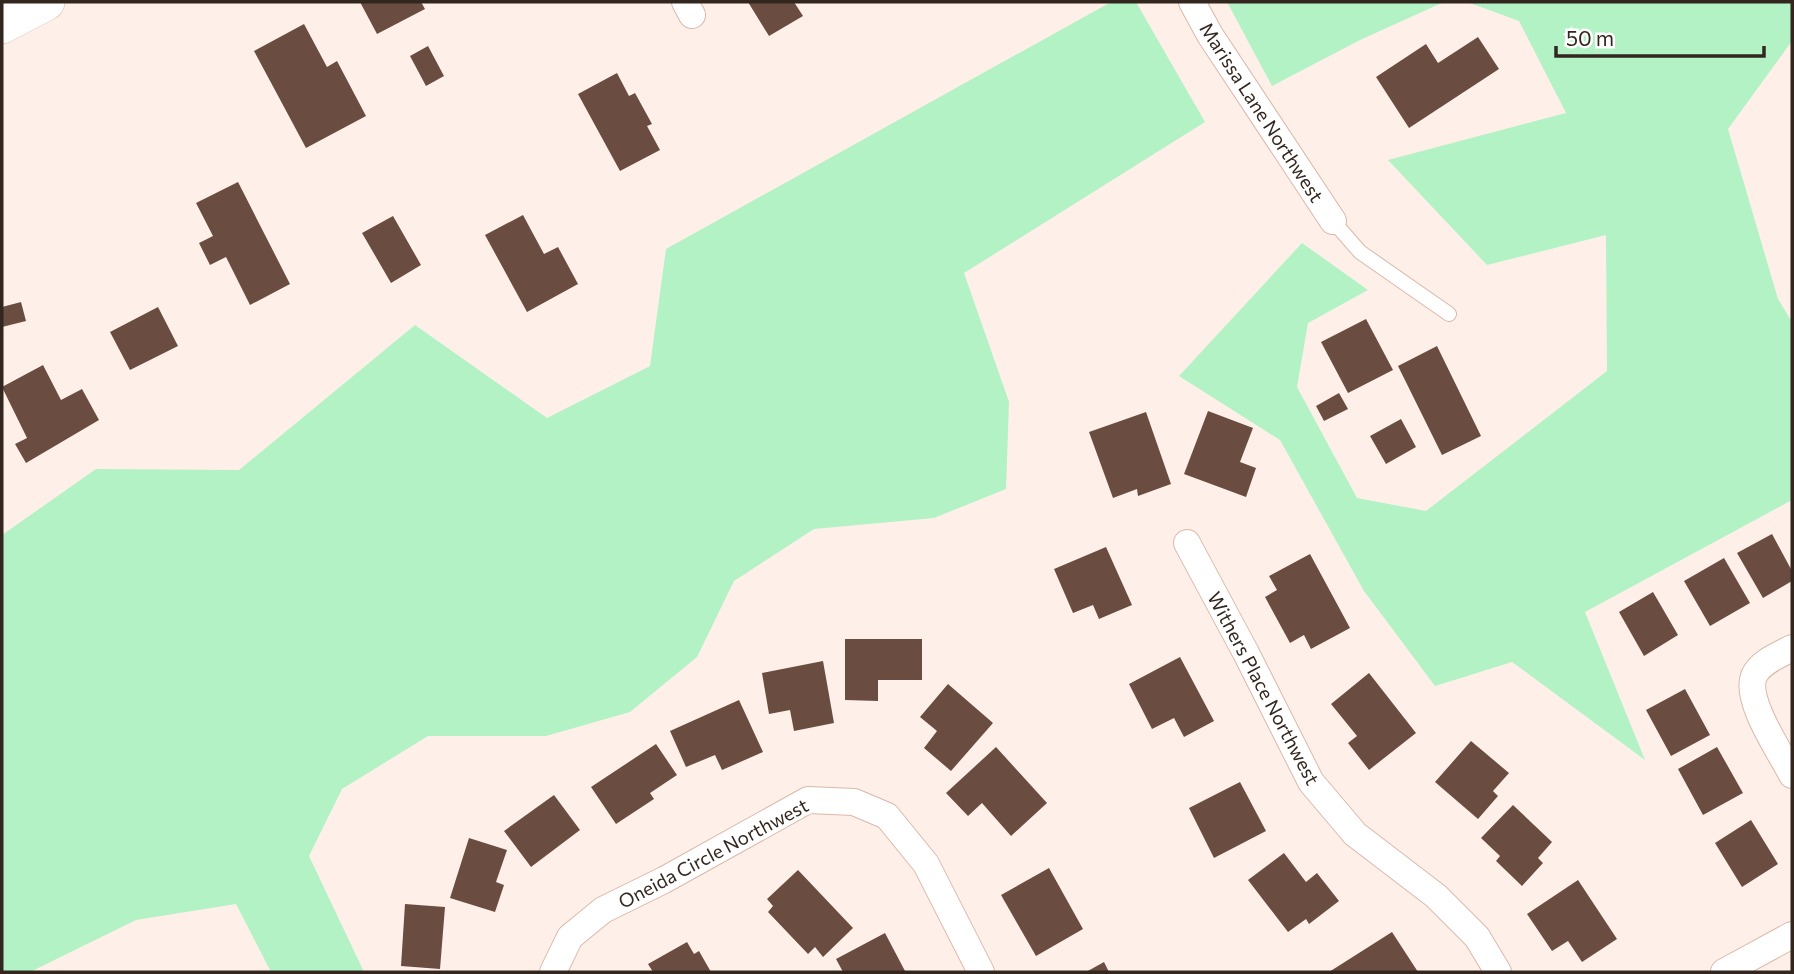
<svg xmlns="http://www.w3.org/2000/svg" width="1794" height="974" viewBox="0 0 1794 974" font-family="Commissioner,sans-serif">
<rect width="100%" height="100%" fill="#fef0e9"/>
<!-- green -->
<path fill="#b2f2c4" d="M1111,2H1136L1205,122L964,273L1009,402L1006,489L934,518L814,529L734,581L697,657L630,712L546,736H428L342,789L309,856L364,972H271L236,904L136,920L30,972H2V535L96,469L239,470L415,325L547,418L650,366L666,249Z
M1227,2H1444L1360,40L1272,86Z
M1467,2H1792V41L1728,129L1778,299L1792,322V500L1585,612L1645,760L1512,662L1435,686L1364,591L1280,440L1179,376L1302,243L1368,290L1308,323L1297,387L1357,498L1426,511L1607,371L1606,235L1487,265L1388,160L1566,113L1519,21Z"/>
<!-- building -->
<path fill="#6a4d40" d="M360,2H421L425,9L377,34Z
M748,2H794L803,16L769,36Z
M304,24L327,67L337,61L366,116L306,148L254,51Z
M1478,37L1499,69L1409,128L1376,77L1426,44L1438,63Z
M428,46L444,76L426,86L410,56Z
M617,73L629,96L635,93L652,124L647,126L660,150L620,171L578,94Z
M238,182L290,284L250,305L226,257L210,265L199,243L213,236L196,203Z
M523,215L544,254L558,247L578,284L527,312L485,235Z
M393,216L421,265L391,283L362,233Z
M21,302L26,321L2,327V307Z
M158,307L178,346L130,370L110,332Z
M1366,319L1393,370L1348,393L1321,342Z
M1437,346L1481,436L1442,455L1398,366Z
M43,365L61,400L82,389L99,420L26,463L15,444L27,438L2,387Z
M1339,393L1348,409L1324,421L1316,406Z
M1208,411L1253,428L1240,462L1256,468L1246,497L1184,474Z
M1146,412L1171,484L1138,496L1137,489L1113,498L1089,432Z
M1401,419L1416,447L1386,464L1370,436Z
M1772,534L1792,571V581L1763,598L1737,553Z
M1106,547L1132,605L1099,619L1093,605L1073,613L1054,569Z
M1310,554L1350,628L1311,649L1304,635L1290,643L1265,597L1277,590L1269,576Z
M1724,558L1750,603L1710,626L1684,581Z
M1653,592L1678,635L1644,656L1619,612Z
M845,639H922V680H878V701L845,700Z
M1180,657L1214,721L1184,737L1174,718L1152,729L1129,684Z
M823,661L834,723L794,731L790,710L769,714L762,673Z
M1369,673L1416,733L1369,770L1348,743L1357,736L1331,704Z
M948,684L993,723L951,771L924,748L937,731L920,717Z
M1685,689L1710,735L1671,756L1646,710Z
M739,700L763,752L722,770L715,755L686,767L670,731Z
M1471,741L1509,773L1493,791L1498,796L1478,819L1435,782Z
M656,744L677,775L650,793L654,799L616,824L591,787Z
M996,747L1047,803L1011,836L982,803L968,816L946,793Z
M1717,747L1743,793L1703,815L1678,769Z
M1240,782L1266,831L1214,858L1189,808Z
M554,795L580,830L531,867L504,831Z
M1513,805L1552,842L1538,858L1543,863L1522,886L1496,861L1500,856L1481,838Z
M1751,820L1778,864L1742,887L1715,843Z
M469,838L507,850L496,882L504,885L495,912L450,898Z
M1284,853L1306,882L1317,873L1339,901L1309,924L1306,919L1288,932L1248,880Z
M1049,868L1083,929L1036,956L1001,895Z
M798,870L853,928L823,957L815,947L808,954L768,912L773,906L767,899Z
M1578,880L1617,939L1582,962L1568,941L1552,951L1527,914Z
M405,904L445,907L440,969L401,966Z
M1392,932L1418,972H1329Z
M885,933L905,971L843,972L836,959Z
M687,942L694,954L699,951L711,972H653L648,964Z
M1104,962L1109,972H1086Z"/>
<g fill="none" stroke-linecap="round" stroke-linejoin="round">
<!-- lane casing -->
<g stroke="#dab8a8" stroke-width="16">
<path id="lane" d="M1333,221L1360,252L1449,314"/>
</g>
<!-- street casing -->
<g stroke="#dab8a8" stroke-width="28">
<path id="street" d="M685,2L692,15
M1192,2L1210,35L1333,221
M1187,543L1246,653L1311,782L1355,834L1436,896L1477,937L1498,972
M1792,648C1779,655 1760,662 1754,676C1744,700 1781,753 1792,775
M553,972L570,937L603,910L664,880L808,800L854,802L887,816L926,864L981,972
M1724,972L1792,935"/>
</g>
<!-- secondary casing -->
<g stroke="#dab8a8" stroke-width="38">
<path id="secondary" d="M2,25L46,2"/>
</g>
<!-- lane -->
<use href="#lane" stroke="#fff" stroke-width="14"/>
<!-- street -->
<use href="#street" stroke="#fff" stroke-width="26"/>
<!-- secondary -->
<use href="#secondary" stroke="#fff" stroke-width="37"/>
</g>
<g text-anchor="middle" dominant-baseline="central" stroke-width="7" stroke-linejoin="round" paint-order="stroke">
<!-- street labels -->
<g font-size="19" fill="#33261f" stroke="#fff">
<text transform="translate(1262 112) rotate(57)">Marissa Lane Northwest</text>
<text transform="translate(1264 688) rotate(62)">Withers Place Northwest</text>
<text transform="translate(713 853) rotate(-28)">Oneida Circle Northwest</text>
</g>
</g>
<!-- border -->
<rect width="1794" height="974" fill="none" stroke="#33261f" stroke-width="7"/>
<!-- scale -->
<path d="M1556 46v10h208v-10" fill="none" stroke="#33261f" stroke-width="3.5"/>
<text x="1566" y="46" font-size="21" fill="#33261f" stroke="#ffffff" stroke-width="5" paint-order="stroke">50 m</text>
</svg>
